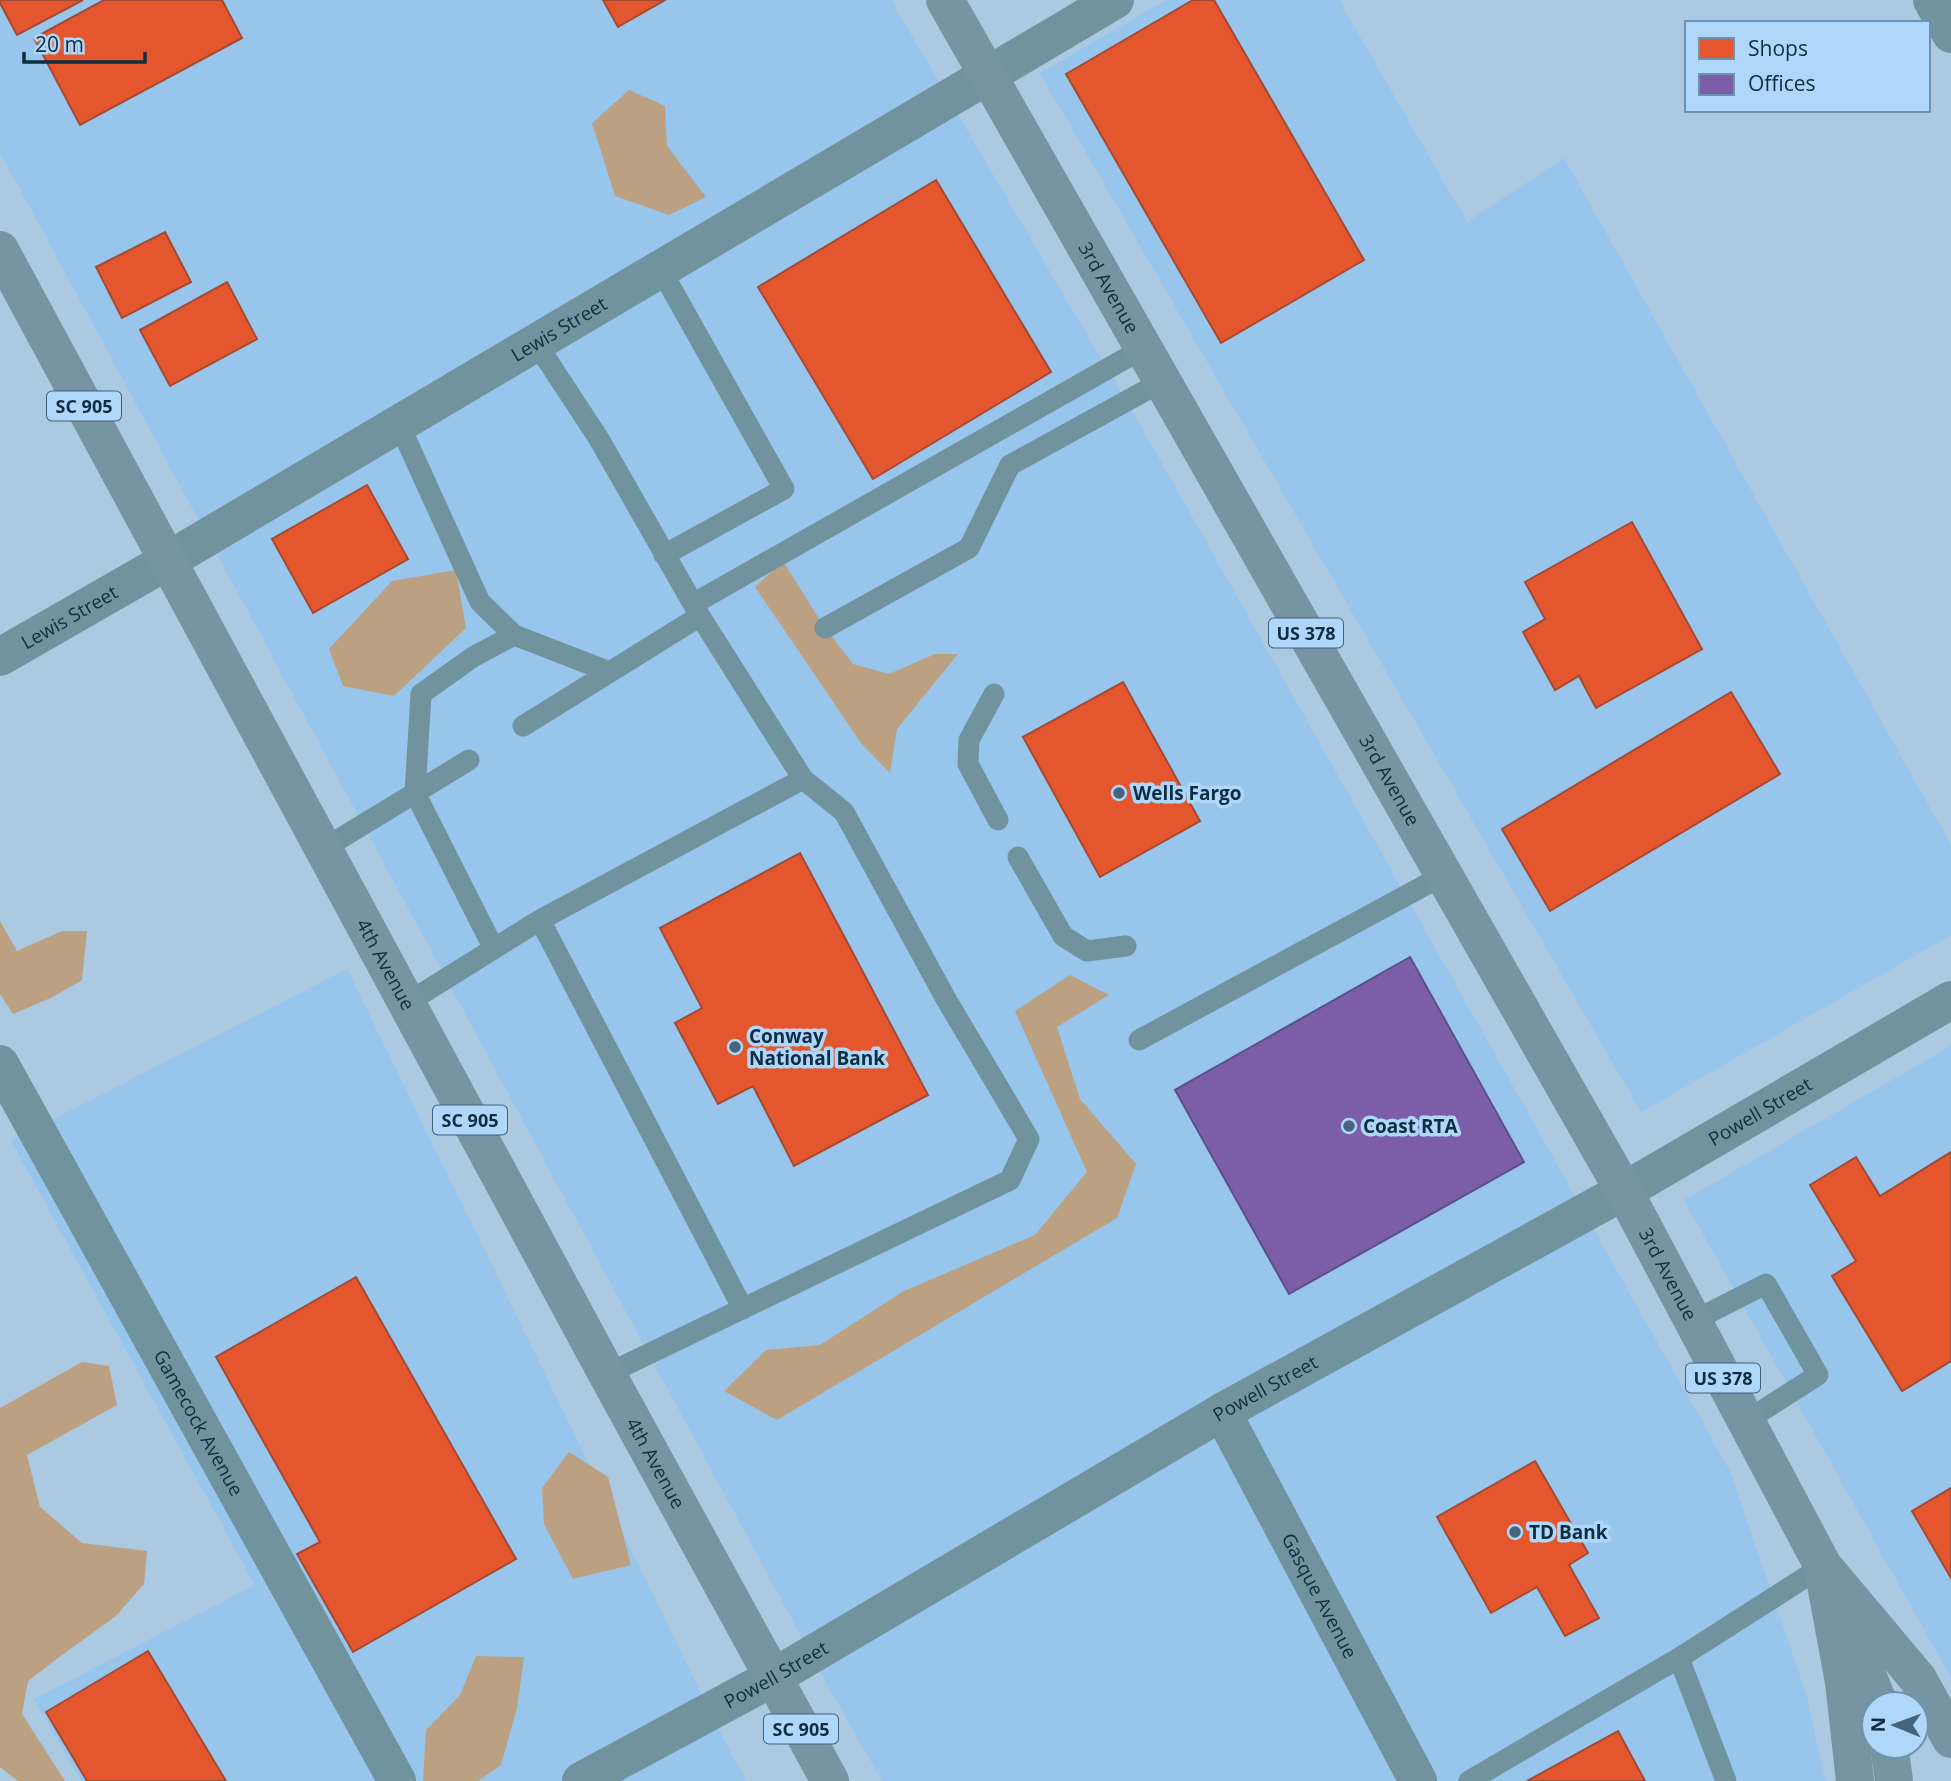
<svg xmlns="http://www.w3.org/2000/svg" width="1951" height="1781" viewBox="0 0 1951 1781" font-family="'Open Sans',sans-serif">
<rect width="100%" height="100%" fill="#acc9e2"/>
<!-- built -->
<path fill="#97c5eb" d="M0,0H891L1163,465L1731,1473L1807,1697L1825,1781H882L828,1686L0,152Z
M1166,0H1339L1467,222L1564,158L1951,845V935L1641,1112L1040,73Z
M347,969L723,1738L746,1781H81L34,1699L255,1585L11,1141Z
M1951,1046V1678L1684,1200Z"/>
<!-- forest -->
<path fill="#bba182" d="M629,90L665,106L667,146L706,197L669,215L615,196L592,123Z
M783,561L821,622L853,664L889,674L935,654H958L897,729L890,773L861,743L755,587Z
M456,570L466,628L394,696L343,686L329,649L392,581Z
M0,921L17,951L62,931H87L82,980L53,997L13,1014L0,994Z
M1070,975L1109,995L1057,1027L1080,1099L1136,1164L1117,1218L777,1420L724,1391L766,1350L820,1345L902,1292L1035,1235L1087,1172L1015,1011Z
M82,1362L109,1366L117,1405L27,1455L40,1507L82,1543L147,1551L144,1584L116,1616L62,1655L28,1681L22,1714L65,1781H18L0,1767V1408Z
M569,1452L608,1477L631,1565L573,1579L544,1524L542,1488Z
M476,1656L524,1657L517,1708L501,1765L478,1781H423L426,1730L460,1695Z"/>
<!-- shops -->
<path fill="#e4572e" stroke="#a44a34" stroke-width="2" d="M0,0H83L17,35L0,3Z
M104,0H222L242,38L80,125L34,38Z
M603,0H665L618,27Z
M1193,0H1214L1364,260L1221,343L1066,74Z
M936,180L1051,372L873,479L758,287Z
M165,232L191,282L122,318L96,267Z
M227,282L257,339L170,386L140,330Z
M367,485L408,559L313,613L272,539Z
M1632,522L1702,649L1596,708L1579,676L1555,690L1523,632L1545,619L1525,582Z
M1123,682L1200,821L1100,877L1023,737Z
M1731,692L1780,774L1550,911L1502,829Z
M800,853L928,1095L794,1166L753,1086L718,1104L675,1023L702,1008L660,928Z
M1951,1152V1361L1902,1391L1832,1276L1856,1261L1810,1185L1856,1157L1880,1196Z
M356,1277L516,1559L353,1652L297,1554L320,1542L216,1357Z
M1535,1461L1588,1553L1569,1565L1599,1618L1565,1636L1537,1587L1491,1613L1437,1517Z
M1951,1488V1578L1912,1511Z
M148,1651L226,1781H87L46,1712Z
M1618,1731L1645,1781H1527Z"/>
<!-- offices -->
<path fill="#7b5ea7" stroke="#5b4f89" stroke-width="2" d="M1410,957L1524,1162L1289,1294L1175,1090Z"/>
<g fill="none" stroke-linecap="round" stroke-linejoin="round">
<!-- service -->
<path stroke="#70939e" stroke-width="21" d="M661,270L784,489L664,555
M536,343L599,439L700,616L803,779L844,812L946,999L1029,1139L1010,1180L607,1374
M399,424L480,602L514,635L610,672L700,616
M693,604L1144,348
M825,628L969,548L1010,465L1163,381
M994,694L969,740L968,764L998,820
M523,726L610,672
M323,849L469,760
M1018,857L1063,936L1087,951L1126,946
M494,949L415,793L421,694L473,657L514,635
M407,1003L540,920
M1139,1040L1444,875
M743,1309L540,920L803,779
M1693,1321L1766,1284L1818,1375L1746,1421
M1469,1781L1679,1658
M1726,1781L1679,1658L1823,1566"/>
<!-- minor -->
<g stroke="#70939e" stroke-width="38">
<path d="M1932,0L1951,34"/>
<path id="s1" d="M0,657L167,561L1115,0"/>
<path id="s2" d="M0,1064L397,1781"/>
<path id="s3" d="M1222,1412L1418,1781"/>
<path id="s4" d="M581,1781L772,1678L1222,1412L1624,1191L1951,1000"/>
</g>
<!-- primary -->
<g stroke="#7694a1" stroke-width="38">
<path id="s5" d="M945,0L1624,1191L1823,1566L1918,1679L1951,1739"/>
<path id="s6" d="M0,250L607,1374L830,1781"/>
<path d="M1823,1568L1844,1682L1855,1781"/>
<path d="M1851,1636L1879,1704"/>
<path d="M1889,1746L1894,1781"/>
</g>
</g>
<!-- markers -->
<g fill="#46647b" stroke="#aed7fa" stroke-width="2.5">
<circle cx="1119" cy="793" r="7"/>
<circle cx="735" cy="1047" r="7"/>
<circle cx="1349" cy="1126" r="7"/>
<circle cx="1515" cy="1532" r="7"/>
</g>
<g text-anchor="middle" dominant-baseline="central" stroke-width="7" stroke-linejoin="round" paint-order="stroke">
<!-- shield labels -->
<g fill="#aed7fa" stroke="#3f607a" stroke-width="2">
<rect x="47" y="391.5" width="74" height="29" rx="5"/>
<rect x="1269" y="618.5" width="74" height="29" rx="5"/>
<rect x="433" y="1105.5" width="74" height="29" rx="5"/>
<rect x="1686" y="1363.5" width="74" height="29" rx="5"/>
<rect x="764" y="1714.5" width="74" height="29" rx="5"/>
</g>
<g font-size="18" font-weight="bold" fill="#0f2d43">
<text x="84" y="406">SC 905</text>
<text x="1306" y="633">US 378</text>
<text x="470" y="1120">SC 905</text>
<text x="1723" y="1378">US 378</text>
<text x="801" y="1729">SC 905</text>
</g>
<!-- street labels -->
<g font-size="19" fill="#0f2d43" stroke="#aed7fa">
<text stroke="none"><textPath href="#s5" startOffset="331">3rd Avenue</textPath></text>
<text stroke="none"><textPath href="#s1" startOffset="648">Lewis Street</textPath></text>
<text stroke="none"><textPath href="#s1" startOffset="80">Lewis Street</textPath></text>
<text stroke="none"><textPath href="#s5" startOffset="898">3rd Avenue</textPath></text>
<text stroke="none"><textPath href="#s6" startOffset="812">4th Avenue</textPath></text>
<text stroke="none"><textPath href="#s4" startOffset="1356">Powell Street</textPath></text>
<text stroke="none"><textPath href="#s5" startOffset="1465">3rd Avenue</textPath></text>
<text stroke="none"><textPath href="#s4" startOffset="789">Powell Street</textPath></text>
<text stroke="none"><textPath href="#s2" startOffset="410">Gamecock Avenue</textPath></text>
<text stroke="none"><textPath href="#s6" startOffset="1379">4th Avenue</textPath></text>
<text stroke="none"><textPath href="#s3" startOffset="208">Gasque Avenue</textPath></text>
<text stroke="none"><textPath href="#s4" startOffset="222">Powell Street</textPath></text>
</g>
<!-- poi labels -->
<g font-size="19" font-weight="bold" fill="#0f2d43" stroke="#aed7fa" text-anchor="start">
<text x="1133" y="793">Wells Fargo</text>
<text x="749" y="1036">Conway<tspan x="749" dy="22">National Bank</tspan></text>
<text x="1363" y="1126">Coast RTA</text>
<text x="1529" y="1532">TD Bank</text>
</g>
</g>
<!-- legend -->
<rect x="1685" y="21" width="245" height="91" fill="#aed7fa" stroke="#6e93b1" stroke-width="2"/>
<rect x="1699" y="38" width="35" height="21" fill="#e4572e" stroke="#6e93b1" stroke-width="2"/>
<text x="1748" y="56" font-size="21" fill="#0f2d43">Shops</text>
<rect x="1699" y="74" width="35" height="21" fill="#7b5ea7" stroke="#6e93b1" stroke-width="2"/>
<text x="1748" y="91" font-size="21" fill="#0f2d43">Offices</text>
<!-- north arrow -->
<g transform="translate(1895 1725) rotate(271)"><circle r="33" fill="#aed7fa" stroke="#6e93b1" stroke-width="2"/>
<path d="M0-5L12 26L0 18L-12 26Z" fill="#46647b"/>
<text y="-10" font-size="19" font-weight="bold" text-anchor="middle" fill="#0f2d43">N</text>
</g>
<!-- scale -->
<path d="M24 52v10h121v-10" fill="none" stroke="#0f2d43" stroke-width="3.5"/>
<text x="35" y="52" font-size="21" fill="#0f2d43" stroke="#aed7fa" stroke-width="5" paint-order="stroke">20 m</text>
</svg>
